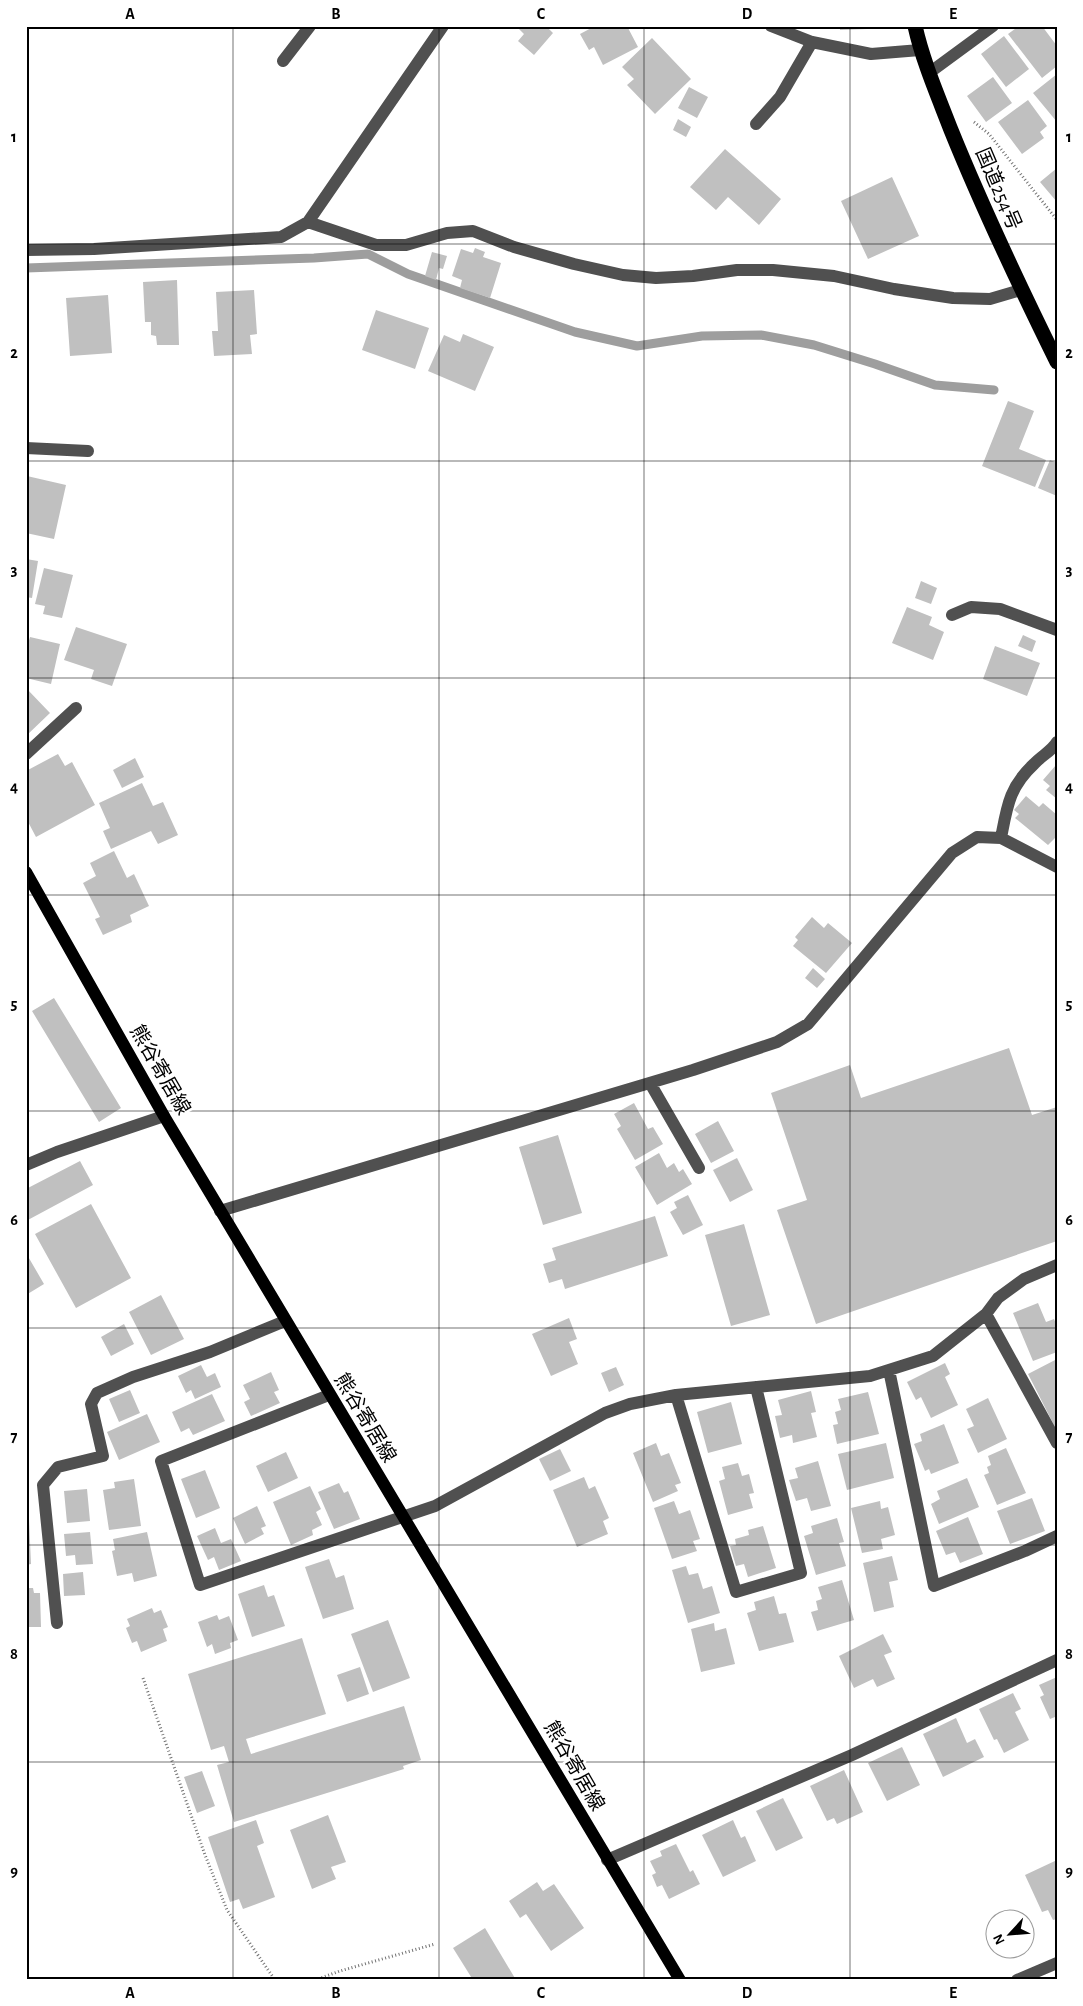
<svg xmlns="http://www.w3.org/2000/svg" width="1083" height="2006" viewBox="0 0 1083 2006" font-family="'Alegreya Sans','Noto Sans JP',sans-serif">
<rect width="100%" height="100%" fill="#fff"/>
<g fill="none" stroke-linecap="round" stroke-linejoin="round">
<!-- stream -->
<path stroke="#9e9e9e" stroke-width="9" d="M26,268L314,258L368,254L408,274L575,332L637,346L702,336L761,335L814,345L875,364L935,385L994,390"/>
</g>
<!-- building -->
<path fill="#c0c0c0" d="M520,26H546L553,33L534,55L518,41L524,34L518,28Z
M595,26H627L638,47L603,65L594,47L589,50L580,34Z
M840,26H867V29L840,30Z
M1019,26H1042L1057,46V66L1042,78L1008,34Z
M1004,36L1029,69L1006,87L981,54Z
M652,38L691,79L655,114L627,85L634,79L622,67Z
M1057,74V122L1033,93Z
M993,77L1012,103L986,122L967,96Z
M689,87L708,97L697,118L678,108Z
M1028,100L1047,126L1040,132L1044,138L1022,154L998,122Z
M678,119L691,127L686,137L673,130Z
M725,149L781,199L759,225L728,197L716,210L690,187Z
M1057,168V202L1040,182Z
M892,177L919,236L868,259L841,201Z
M475,248L485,252L483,257L501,263L490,298L460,288L462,280L452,276L461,249L473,253Z
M432,252L447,256L443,269L439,268L436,280L425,276Z
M177,280L179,345H157L156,336L151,335V322H145L143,282Z
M254,290L257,334L250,335L252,354L214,356L212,331H218L216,292Z
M108,295L112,353L70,356L66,298Z
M376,310L429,328L415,369L362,350Z
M463,334L494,347L475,391L428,371L444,335L460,342Z
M1008,401L1034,411L1019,449L1046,460L1035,487L982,466Z
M1050,460L1057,463V496L1038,488Z
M27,476L66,485L54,539L26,533Z
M26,559L38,561L32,598L26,597Z
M44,568L73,575L62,618L43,614L45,606L35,604Z
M921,581L937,588L931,604L915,598Z
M907,607L932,617L929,625L944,632L933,660L892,643Z
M76,627L127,644L112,686L91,679L94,670L64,660Z
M1023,635L1036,641L1032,652L1018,646Z
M30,637L60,644L51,684L26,678V651Z
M995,646L1040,663L1027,696L983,679Z
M27,689L50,713L26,736V690Z
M58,754L65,766L72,762L95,805L36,837L26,818V771Z
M135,758L144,777L122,788L113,770Z
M1056,765L1057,766V799L1046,790L1050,786L1043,780Z
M142,783L153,806L163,802L178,835L158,844L151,831L111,849L103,831L110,828L99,803Z
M1026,796L1039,807L1043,803L1057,815V839L1055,838L1048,845L1015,818L1019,814L1014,810Z
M114,851L127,878L134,874L149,906L130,915L132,922L103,935L95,919L100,917L83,883L96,876L90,863Z
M812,917L824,928L828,923L852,943L826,973L793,946L798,940L795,937Z
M813,968L825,979L817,988L805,978Z
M54,998L121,1108L99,1122L32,1011Z
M1009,1048L1032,1115L1057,1107V1241L816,1324L777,1210L807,1200L771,1093L850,1065L861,1098Z
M634,1103L648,1129L653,1127L663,1144L635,1160L617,1129L621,1126L614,1114Z
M718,1121L734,1151L711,1163L695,1134Z
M558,1135L582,1213L543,1225L519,1147Z
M659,1153L667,1168L674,1163L679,1172L683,1169L692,1184L657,1205L635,1167Z
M737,1158L753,1190L730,1202L713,1170Z
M80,1161L93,1185L26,1221V1189Z
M688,1195L703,1225L683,1235L670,1212L677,1208L674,1202Z
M91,1204L131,1278L76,1308L35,1234Z
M655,1216L668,1256L565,1289L562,1279L549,1283L543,1264L556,1260L552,1248Z
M744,1224L770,1315L731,1326L705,1235Z
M26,1253L44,1284L26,1295Z
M161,1295L184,1339L151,1355L129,1312Z
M1038,1303L1046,1322L1054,1319L1057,1326V1352L1033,1361L1013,1313Z
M569,1318L577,1339L569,1342L578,1364L551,1376L532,1334Z
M124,1324L134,1344L111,1356L101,1337Z
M1057,1359V1427H1055L1028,1374Z
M945,1363L950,1374L945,1377L958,1405L931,1418L921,1397L916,1400L907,1382Z
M201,1365L207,1377L215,1373L221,1387L195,1399L191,1390L186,1393L178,1376Z
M616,1367L624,1385L609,1392L601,1373Z
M271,1372L279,1390L274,1392L280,1403L251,1416L244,1402L250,1399L243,1385Z
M130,1390L140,1413L119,1422L109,1399Z
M811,1391L816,1412L811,1413L817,1437L793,1443L792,1435L780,1438L775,1416L782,1415L778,1400Z
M868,1392L879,1434L837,1444L833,1425L838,1424L835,1412L841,1410L838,1399Z
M212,1394L225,1421L193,1435L189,1428L181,1432L172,1412Z
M988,1398L1007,1439L978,1453L967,1429L974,1426L966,1409Z
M731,1402L742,1444L708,1453L697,1412Z
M147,1414L160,1442L119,1460L107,1432Z
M944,1424L959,1463L931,1474L929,1469L925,1471L914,1444L922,1441L920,1434Z
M656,1443L661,1456L669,1453L681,1483L675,1485L678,1491L653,1502L633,1453Z
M886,1443L894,1478L847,1490L838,1454Z
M1006,1448L1026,1493L997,1505L984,1475L989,1473L987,1467L991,1465L988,1456Z
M560,1449L571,1471L550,1481L539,1459Z
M286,1452L298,1478L268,1492L256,1466Z
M818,1461L831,1506L811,1511L807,1498L796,1501L789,1480L798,1478L795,1468Z
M738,1463L742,1476L749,1474L754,1493L749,1494L753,1508L728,1515L719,1481L725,1479L722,1467Z
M205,1470L220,1508L196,1518L181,1479Z
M584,1477L589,1489L595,1486L609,1518L603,1521L608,1534L577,1547L553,1490Z
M967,1478L979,1507L939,1524L931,1504L940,1499L937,1491Z
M134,1479L141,1526L109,1530L103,1490L115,1488L114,1482Z
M339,1483L344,1493L348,1491L360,1519L334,1529L318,1492Z
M310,1486L321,1509L316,1512L322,1525L312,1530L313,1535L291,1545L273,1502Z
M87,1489L90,1521L67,1523L64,1491Z
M1032,1498L1045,1531L1010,1544L997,1511Z
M674,1501L679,1514L690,1510L700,1539L693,1541L697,1551L672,1559L654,1508Z
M880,1501L881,1509L888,1507L895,1535L881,1539L883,1549L862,1553L851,1508Z
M257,1506L266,1526L261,1528L264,1534L245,1544L233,1518Z
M968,1517L983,1554L960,1563L955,1552L946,1555L936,1531Z
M837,1518L844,1542L839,1543L846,1566L816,1575L804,1536L813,1533L811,1526Z
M26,1519H29L31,1564L26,1565Z
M763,1526L776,1568L748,1577L744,1564L736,1566L730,1546L736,1545L735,1539L749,1535L748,1530Z
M215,1528L221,1543L231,1539L241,1561L219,1570L214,1557L208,1560L197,1536Z
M90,1532L93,1564L76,1565L75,1555L66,1556L64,1534Z
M147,1532L157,1576L134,1582L132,1573L117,1576L112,1551L115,1550L113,1539Z
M892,1556L898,1580L889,1582L894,1607L874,1612L863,1563Z
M329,1559L336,1578L344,1575L354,1609L323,1619L305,1567Z
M686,1566L689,1575L698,1573L703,1589L712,1586L720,1613L688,1623L672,1570Z
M83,1572L85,1595L64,1596L63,1574Z
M842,1580L854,1620L817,1631L811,1612L818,1610L816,1601L822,1599L818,1587Z
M264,1585L268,1597L274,1595L285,1626L252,1637L238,1594Z
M26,1588H33L34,1593H40L41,1627H26Z
M774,1596L779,1614L786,1613L794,1642L759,1651L747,1613L756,1610L754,1602Z
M152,1608L154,1613L161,1610L168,1627L163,1629L167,1641L141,1652L137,1641L132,1643L126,1628L130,1626L127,1619Z
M217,1615L219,1620L229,1616L238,1640L230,1643L231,1648L215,1654L212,1644L207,1647L198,1622Z
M388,1620L410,1678L373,1692L351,1634Z
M714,1623L715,1631L726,1628L735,1664L701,1672L691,1629Z
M883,1634L892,1652L884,1655L895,1679L877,1687L873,1679L854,1688L839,1656Z
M302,1638L326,1714L246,1739L251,1754L404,1706L421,1760L403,1766L404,1769L234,1822L217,1765L229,1762L224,1746L211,1750L188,1674Z
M360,1667L369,1694L347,1702L337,1675Z
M1057,1677V1720L1055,1717L1050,1719L1040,1697L1044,1695L1039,1685Z
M1013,1693L1021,1709L1015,1712L1029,1740L1004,1753L997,1739L994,1740L979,1709Z
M956,1718L967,1743L975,1739L984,1757L943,1777L923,1734Z
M902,1747L920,1785L887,1801L868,1763Z
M844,1770L863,1812L837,1824L834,1818L827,1821L810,1786Z
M202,1771L215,1806L197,1813L184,1777Z
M783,1798L803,1838L776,1851L756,1811Z
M328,1815L346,1862L331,1867L336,1879L312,1889L290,1830Z
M256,1820L264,1843L257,1846L275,1897L243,1909L239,1899L230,1902L208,1837Z
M733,1820L741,1838L745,1836L756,1861L723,1877L702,1835Z
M676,1844L690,1872L693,1870L700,1884L669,1899L662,1885L657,1887L652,1875L656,1873L650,1861L662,1856L660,1851Z
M1057,1860V1919L1053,1920L1048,1910L1042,1912L1025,1875Z
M537,1882L543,1891L554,1884L584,1928L551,1951L526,1914L520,1918L509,1901Z
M485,1928L516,1980H473L453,1948Z"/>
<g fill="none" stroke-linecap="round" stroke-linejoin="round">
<!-- path -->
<path stroke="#727272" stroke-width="3" stroke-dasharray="1 2.5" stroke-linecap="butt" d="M974,122L989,134L1057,220
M143,1678L205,1855L227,1910L275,1980
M315,1980L340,1971L435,1944"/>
<!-- minor -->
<path stroke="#505050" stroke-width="12" d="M771,26L812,42L871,54L920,50
M283,61L310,26
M929,73L993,26
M756,124L780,97L812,42
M308,222L376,245H406L447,233L473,231L514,247L574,264L623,275L656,278L693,276L737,270H773L834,276L894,289L953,298L990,299L1021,290
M26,250L94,249L281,237L308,222L443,26
M26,448L88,451
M952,615L971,607L1000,609L1057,630
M26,754L76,708
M1001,838C1007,807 1009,787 1034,764C1041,756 1052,751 1057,742
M650,1083L699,1168
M26,1165L57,1152L164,1116
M220,1211L693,1070L777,1042L808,1024L952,853L977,837L1001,838L1057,867
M986,1314L1057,1443
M889,1370L934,1586L1025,1551L1057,1536
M329,1395L161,1461L200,1585L435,1506L605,1413L630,1404L676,1395L870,1376L933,1356L986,1314L998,1298L1024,1279L1057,1265
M676,1395L736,1592L801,1573L756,1387
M57,1623L43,1485L58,1467L103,1456L91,1404L97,1393L133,1377L210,1352L285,1321
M607,1860L852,1755L1057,1660
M1017,1980L1057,1963"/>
<!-- major -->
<path stroke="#000" stroke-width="12" d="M26,872L164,1116L680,1980"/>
<!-- highway -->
<path stroke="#000" stroke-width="15" d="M915,26C923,62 938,96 951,130C983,209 1019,285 1057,362"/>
</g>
<!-- grid -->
<path fill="none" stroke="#000" stroke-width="1" stroke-opacity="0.55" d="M233,26V1980M439,26V1980M644,26V1980M850,26V1980M26,244H1057M26,461H1057M26,678H1057M26,895H1057M26,1111H1057M26,1328H1057M26,1545H1057M26,1762H1057"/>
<g text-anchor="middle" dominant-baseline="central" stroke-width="5" stroke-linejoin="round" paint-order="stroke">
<!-- street labels -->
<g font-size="20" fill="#000" stroke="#fff">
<text transform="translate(998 189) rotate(67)">国道254号</text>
<text transform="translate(160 1070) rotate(60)">熊谷寄居線</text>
<text transform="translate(365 1418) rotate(59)">熊谷寄居線</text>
<text transform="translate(574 1766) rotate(60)">熊谷寄居線</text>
</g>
</g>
<!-- border -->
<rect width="1083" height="2006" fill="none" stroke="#ffffff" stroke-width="55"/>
<!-- north arrow -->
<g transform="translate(1010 1934) rotate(244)"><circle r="24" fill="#ffffff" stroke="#999999"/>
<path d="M0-4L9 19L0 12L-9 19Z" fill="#000000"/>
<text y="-8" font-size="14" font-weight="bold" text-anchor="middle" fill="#000000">N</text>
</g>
<rect x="28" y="28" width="1028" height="1950" fill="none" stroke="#000" stroke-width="2"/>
<g font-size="16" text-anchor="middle" font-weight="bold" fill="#000">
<text x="130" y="19">A</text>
<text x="336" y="19">B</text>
<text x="541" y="19">C</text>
<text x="747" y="19">D</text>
<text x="953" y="19">E</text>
<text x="14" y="142">1</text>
<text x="1069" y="142">1</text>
<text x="14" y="358">2</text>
<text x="1069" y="358">2</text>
<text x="14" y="575">3</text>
<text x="1069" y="575">3</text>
<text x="14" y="792">4</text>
<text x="1069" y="792">4</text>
<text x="14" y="1009">5</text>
<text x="1069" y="1009">5</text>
<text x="14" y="1225">6</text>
<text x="1069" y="1225">6</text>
<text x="14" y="1442">7</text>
<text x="1069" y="1442">7</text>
<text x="14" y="1659">8</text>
<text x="1069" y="1659">8</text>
<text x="14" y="1876">9</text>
<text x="1069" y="1876">9</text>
<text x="130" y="1998">A</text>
<text x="336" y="1998">B</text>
<text x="541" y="1998">C</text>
<text x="747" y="1998">D</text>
<text x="953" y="1998">E</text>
</g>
</svg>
